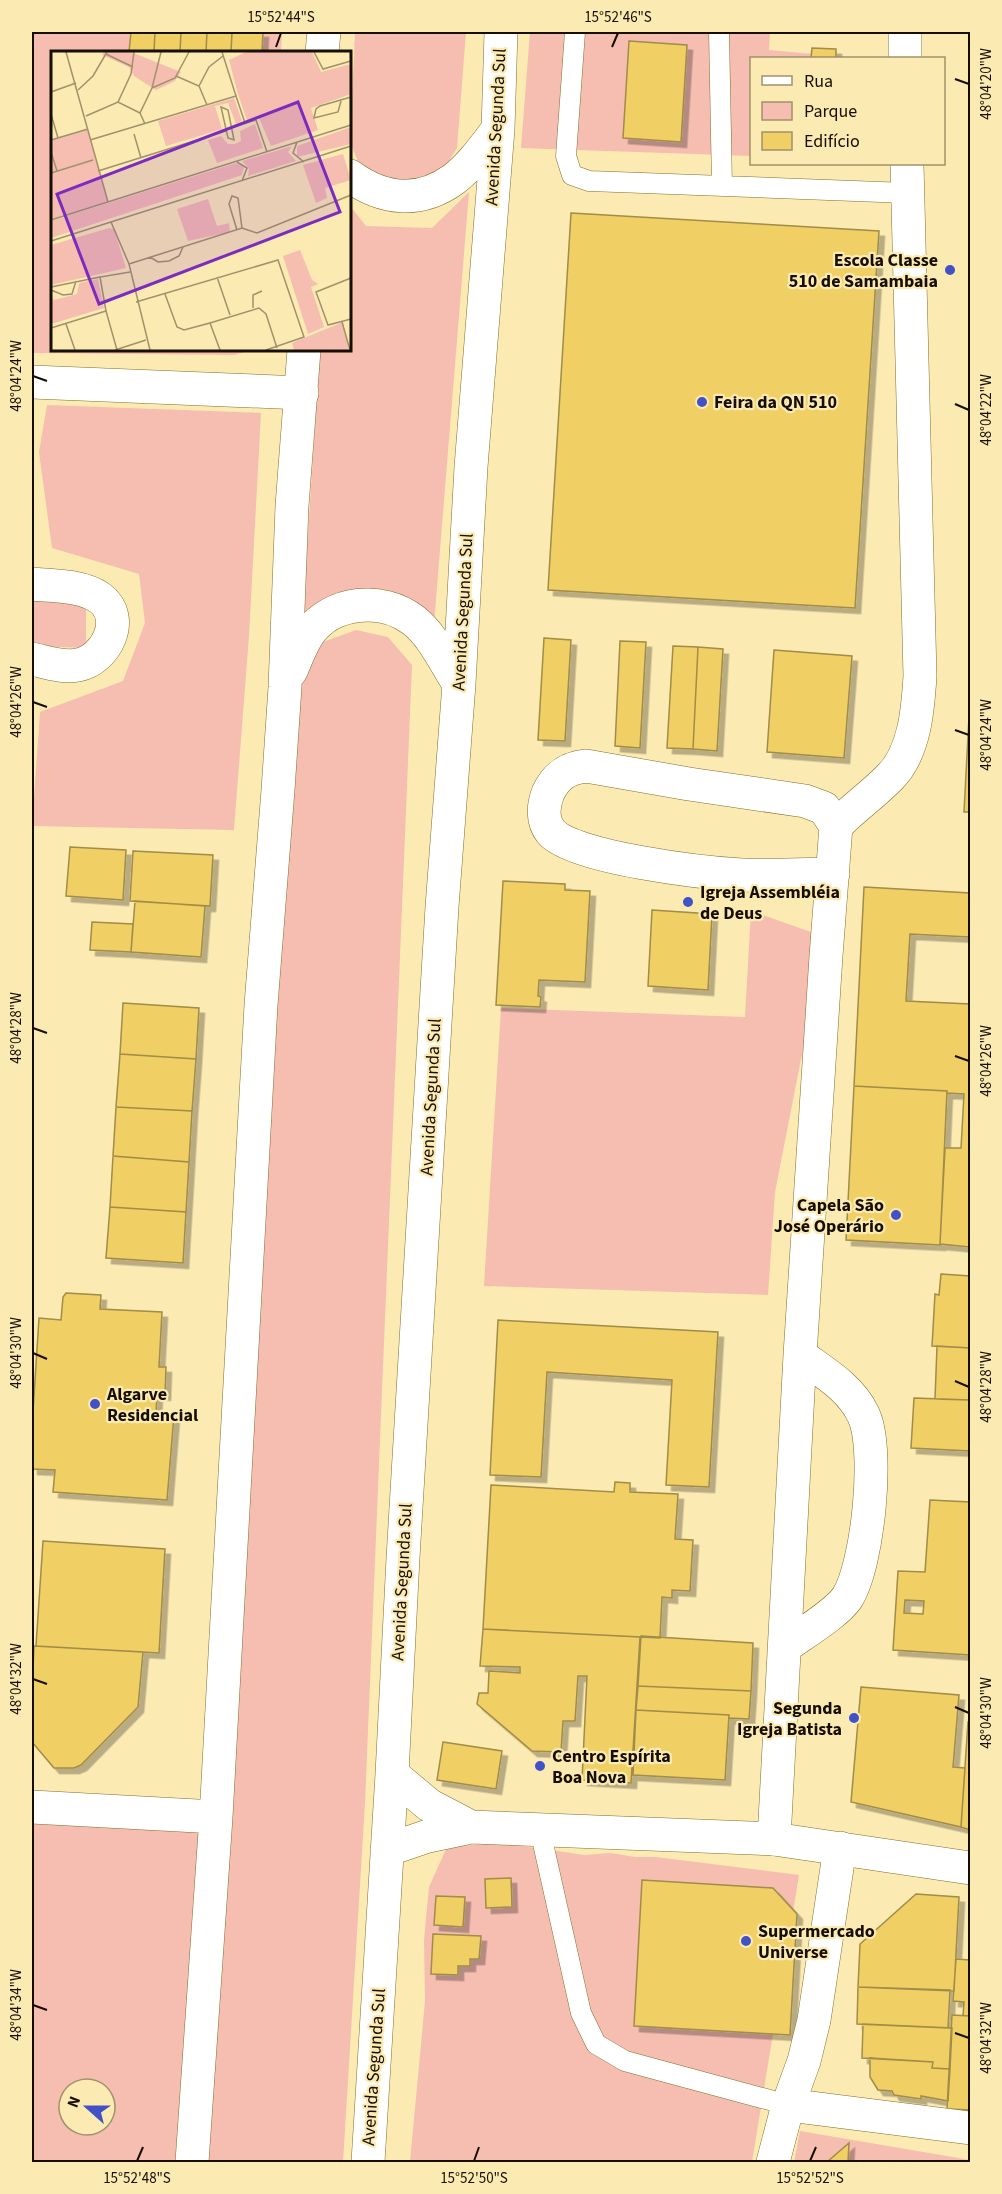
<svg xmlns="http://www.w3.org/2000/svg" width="1002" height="2194" viewBox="0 0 1002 2194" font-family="'Source Sans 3',sans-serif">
<defs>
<filter id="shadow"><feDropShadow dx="5.5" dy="5.5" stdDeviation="0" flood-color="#0004"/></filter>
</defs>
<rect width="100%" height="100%" fill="#fceab3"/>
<!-- green -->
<path fill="#f6bdb1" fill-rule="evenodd" d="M32,32H282L281,52H52V350H252L234,355L32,353Z
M355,32H466L457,148L445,167L419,183L388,182L360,166L350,142Z
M530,32H770L769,50L858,58H752L751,156L521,148Z
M469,192L434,624L384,589L335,596L302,623L320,350H350V206L366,226L432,228Z
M47,405L261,413L249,636L234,830L32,826L40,712L123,681L145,623L139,574L52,548L39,452Z
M32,593L86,599V648L32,646Z
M356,630L388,637L412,665L365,1803L343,2162H207L297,679L320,643Z
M751,911L825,937L775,1192L768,1295L484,1286L501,1008L745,1017Z
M32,1807L216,1817L192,2162H32ZM69,2089H105V2125H69Z
M499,1843L585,1855L610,1853L635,1857H656L799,1875L752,2162H410L425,2001L424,1940L429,1887L447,1847Z
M800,2131L970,2160V2162H794Z"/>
<!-- building -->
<path fill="#f0cf65" stroke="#a18c48" stroke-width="1.5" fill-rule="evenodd" filter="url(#shadow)" d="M131,32H155L154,52H129Z
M155,32H181L180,52H154Z
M181,32H207L206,52H180Z
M207,32L232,33L231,52H206Z
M232,32H263L262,52H231Z
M629,41L687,45L681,142L623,138Z
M812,48L836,49V58H811Z
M571,213L879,231L855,608L548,590Z
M544,638L571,640L565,741L538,740Z
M620,641L646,642L640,748L615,746Z
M673,646L698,647L693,749L667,748Z
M698,647L723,649L717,751L693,749Z
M774,650L852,656L844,758L767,752Z
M970,698V812H964Z
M70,847L126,850L123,900L66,896Z
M133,851L213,855L210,906L130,901Z
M503,881L565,884V890L590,891L585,982L539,980L538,996L541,997L540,1007L496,1005Z
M864,887L970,893V937L910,934L906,1001L970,1004V1247L940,1244L945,1148H961L964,1094L947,1093V1091L854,1086Z
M135,901L205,906L201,957L131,952Z
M652,910L712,914L708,990L648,986Z
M92,922L133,924L131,952L90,950Z
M123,1003L199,1008L196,1059L120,1054Z
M120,1054L196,1059L192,1111L116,1107Z
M854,1086L947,1091L940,1245L846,1240Z
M116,1107L192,1111L189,1162L113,1156Z
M113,1156L189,1162L186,1212L110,1207Z
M110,1207L186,1212L183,1263L106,1258Z
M941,1274L970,1276V1348L932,1346L935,1294L939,1295Z
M66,1293L101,1295L100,1309L162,1312L159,1367H166L165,1395L157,1394L156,1413L174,1415L167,1500L53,1492L55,1470L32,1469V1427L39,1318L61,1320L63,1297Z
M498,1320L718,1332L709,1487L666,1485L672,1380L547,1372L541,1477L490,1475Z
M937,1346L970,1348V1400L935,1399Z
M914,1398L970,1400V1451L911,1448Z
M615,1482L630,1483V1492L678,1494L675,1539L693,1540L690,1591L672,1590V1598L662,1597L660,1638L483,1629L491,1485L614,1492Z
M930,1500L970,1502V1655L893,1650L898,1571L925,1572ZM905,1600L924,1601L923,1614L904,1613Z
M43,1541L165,1549L159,1653L36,1646Z
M483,1629L640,1637L631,1783L582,1780L587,1676H578L575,1721H563L561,1752L532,1751L477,1704L479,1693H488L489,1671L520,1673V1667L480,1666Z
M641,1636L753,1643L751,1691L638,1686Z
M34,1646L143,1652L138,1707L81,1765L74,1768H54L32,1742V1691Z
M638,1686L751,1691L749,1719L729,1718V1715L636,1710Z
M861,1687L959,1695L953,1767L965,1768L961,1827L851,1802Z
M636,1710L729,1715L725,1780L633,1775Z
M968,1722H970V1830L961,1827Z
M443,1742L502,1751L496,1789L437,1780Z
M511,1878L512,1907L486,1908L485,1879Z
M642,1880L773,1888L797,1914L790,2035L634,2026Z
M916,1894L959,1897L954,1991L858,1987L860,1944Z
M436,1896L465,1897L463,1927L434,1925Z
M433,1934L481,1936L479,1959H470V1966H458V1975L431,1974Z
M956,1959L970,1960V2016H963L964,2002L953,2001Z
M858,1987L950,1990L948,2028L857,2024Z
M952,2015L970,2016V2110L947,2109Z
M863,2024L952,2028L950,2069L932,2068L933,2062L862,2058Z
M870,2058L933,2062L932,2068L950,2069L948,2101L921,2096V2099L894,2095L892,2091L878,2090L870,2077Z
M849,2143L848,2162H827Z"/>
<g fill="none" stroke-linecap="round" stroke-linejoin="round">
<!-- lane casing -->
<g stroke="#836e29" stroke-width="21">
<path id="lane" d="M575,32L566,156L572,175L589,181L907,193
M719,32L722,186
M540,1830L581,2013L596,2044L625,2061L788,2105"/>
</g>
<!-- street casing -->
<g stroke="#836e29" stroke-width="34">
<path id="street" d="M905,32V58
M32,382L302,393
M32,584C52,586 82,585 100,598C127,618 106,660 78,665C63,668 46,662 32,659
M836,826C853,808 874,794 891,776C915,751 918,708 920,676L907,164
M786,1646C802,1634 836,1614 847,1598C868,1566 880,1447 863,1414C850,1387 823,1372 800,1355
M774,1839L800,1355L826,956L836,826L824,808L805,801L689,784L586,766C567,768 556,776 548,793C543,806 542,821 551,832C573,858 705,873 742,875C772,876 803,874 833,874
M840,1848L814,2020L804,2061L788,2105L970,2128
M773,2162L788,2105"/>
</g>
<!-- secondary casing -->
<g stroke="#836e29" stroke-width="34">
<path id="secondary" d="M322,52L324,32
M350,176C383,200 420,204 454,179C471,166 485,146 498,129
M291,671C296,659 301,645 309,633C332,601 382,596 413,620C433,635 445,663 459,684
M392,1774L429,1805L471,1827
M32,1807L216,1817
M387,1850L428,1836L471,1827L774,1839L970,1868
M192,2162L216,1817L261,1005L278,790L285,687L292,506L304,350
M368,2162L392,1774L403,1558L442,907L459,684L471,467L498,129L501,32"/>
</g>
<!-- lane -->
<use href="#lane" stroke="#fff" stroke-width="20"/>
<!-- street -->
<use href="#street" stroke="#fff" stroke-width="33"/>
<!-- secondary -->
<use href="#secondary" stroke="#fff" stroke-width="33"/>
</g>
<!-- ticks -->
<path fill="none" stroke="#160e00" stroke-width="2" d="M276,47L281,33M612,47L618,33M955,79L969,84M33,376L47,381M955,404L969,410M33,702L47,707M955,730L969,735M33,1028L47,1033M955,1056L969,1061M33,1353L47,1359M955,1381L969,1387M33,1679L47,1684M955,1707L969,1713M33,2005L47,2010M955,2033L969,2038M137,2161L143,2147M474,2161L479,2147M810,2161L816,2147"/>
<!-- markers -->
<g fill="#4252c6" stroke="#fceab3" stroke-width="2">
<circle cx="950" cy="270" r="6"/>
<circle cx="702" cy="402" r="6"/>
<circle cx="688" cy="902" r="6"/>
<circle cx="896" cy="1215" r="6"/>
<circle cx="95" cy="1404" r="6"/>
<circle cx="854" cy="1718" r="6"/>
<circle cx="540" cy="1766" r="6"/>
<circle cx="746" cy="1941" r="6"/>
</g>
<g text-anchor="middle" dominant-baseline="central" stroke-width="4.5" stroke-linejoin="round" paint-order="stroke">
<!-- street labels -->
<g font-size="18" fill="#160e00" stroke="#fceab3">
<text transform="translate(496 127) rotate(-87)">Avenida Segunda Sul</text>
<text transform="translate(463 612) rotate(-87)">Avenida Segunda Sul</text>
<text transform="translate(431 1097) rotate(-87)">Avenida Segunda Sul</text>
<text transform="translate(402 1582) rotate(-87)">Avenida Segunda Sul</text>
<text transform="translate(374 2067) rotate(-86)">Avenida Segunda Sul</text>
</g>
<!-- poi labels -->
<g font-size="18" font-weight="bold" fill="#160e00" stroke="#fceab3" text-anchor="start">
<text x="938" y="260" text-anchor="end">Escola Classe<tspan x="938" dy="21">510 de Samambaia</tspan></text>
<text x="714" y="402">Feira da QN 510</text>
<text x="700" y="892">Igreja Assembléia<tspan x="700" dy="21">de Deus</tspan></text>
<text x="884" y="1205" text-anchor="end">Capela São<tspan x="884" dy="21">José Operário</tspan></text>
<text x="107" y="1394">Algarve<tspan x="107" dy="21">Residencial</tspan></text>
<text x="842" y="1708" text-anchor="end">Segunda<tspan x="842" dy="21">Igreja Batista</tspan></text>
<text x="552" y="1756">Centro Espírita<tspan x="552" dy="21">Boa Nova</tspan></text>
<text x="758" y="1931">Supermercado<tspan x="758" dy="21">Universe</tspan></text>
</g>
</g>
<!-- overview -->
<g transform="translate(51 51)">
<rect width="300" height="300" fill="#fceab3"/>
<path d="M53,1H80L130,21L124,30L105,39L83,25L78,16L51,4ZM195,1H261L270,21L300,13V43L260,57L267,79L220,95L208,67L196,69L187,43L178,9ZM183,47L191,70L185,73L177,52L164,55L171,78L115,95L107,70ZM204,73L212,97L166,112L157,89L170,85L177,93H184L190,90L189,80ZM300,76V93L246,106V95ZM37,78L57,151L0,169V89ZM241,95L237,101L245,110L197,125L198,118L191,110ZM292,103L300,129L274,137L276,147L265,152L252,114ZM185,112L193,116L191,124L0,187V170ZM157,148L166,175L178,172L179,181L137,190L126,158ZM58,177L63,178L75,217L0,234V194ZM249,199L261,229L267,233L260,236L273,276L257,283L232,205ZM47,228L53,257L0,273V245L3,249L26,243L28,232ZM292,271L298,299H243L241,292Z" fill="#f6bdb1"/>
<path fill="none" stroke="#a0926b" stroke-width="1.5" d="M15,1L57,151M263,1L272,18L300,10M55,3L82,16M125,25L148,35L156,54M148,35L158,16L172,5M101,37L124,27L138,1M27,39L42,25L56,1M0,41L25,32M185,45L194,72M290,50L287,61L263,67L265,58L269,55L300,46M67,51L80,23L83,1M170,56L177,59L183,89L177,87ZM0,63L7,87M35,65L67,51L89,62M94,73L89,62L101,37L110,1M183,76L205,69L216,101M83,83L90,107M0,89L37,78M39,89L185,45L171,1M246,91L242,102L253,111M0,101L6,120M186,111L196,117L191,130M47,120L175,80M0,122L42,109M0,169L300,74M60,171L78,213L99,299M186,179L178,153L181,145L187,147L191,177M0,190L300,95M99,206L107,211L118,210L128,205L132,196M78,213L191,177L206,182L300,144M166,226L179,264M300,227L265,241L277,274L300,268M0,236L49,226M0,239L12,244L21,243L25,230M114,243L126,276L133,279L159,272L169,299M85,251L227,209L253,286L215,299M202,257V244L211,240M55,260L66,299M291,271L299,299M159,272L208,257L215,263L226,297M15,273L24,299M0,277L55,260L49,226L79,221M64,299L95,289"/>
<path fill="#7b2cbf" fill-opacity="0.15" stroke="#7b2cbf" stroke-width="3" d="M247,51L289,161L48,253L6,143Z"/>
<rect width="300" height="300" fill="none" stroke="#160e00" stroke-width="3"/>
</g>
<!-- border -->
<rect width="1002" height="2194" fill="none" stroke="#fceab3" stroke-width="66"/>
<!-- legend -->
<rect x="750" y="57" width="195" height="108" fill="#fceab3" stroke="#a0926b" stroke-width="1.5"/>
<rect x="762" y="76" width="30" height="9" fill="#ffffff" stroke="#a0926b" stroke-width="1.5"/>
<text x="804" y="87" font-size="18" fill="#160e00">Rua</text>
<rect x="762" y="102" width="30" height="18" fill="#f6bdb1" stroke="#a0926b" stroke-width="1.5"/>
<text x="804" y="117" font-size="18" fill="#160e00">Parque</text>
<rect x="762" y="132" width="30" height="18" fill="#f0cf65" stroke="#a0926b" stroke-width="1.5"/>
<text x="804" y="147" font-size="18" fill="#160e00">Edifício</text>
<!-- north arrow -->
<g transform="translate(87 2107) rotate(291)"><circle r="28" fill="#fceab3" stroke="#a0926b" stroke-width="1.5"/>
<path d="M0-4.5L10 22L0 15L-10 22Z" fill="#4252c6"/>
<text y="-9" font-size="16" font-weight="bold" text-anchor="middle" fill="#160e00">N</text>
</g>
<rect x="33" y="33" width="936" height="2128" fill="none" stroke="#160e00" stroke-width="2"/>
<g font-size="15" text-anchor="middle" fill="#160e00">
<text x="281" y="22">15°52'44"S</text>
<text x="618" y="22">15°52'46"S</text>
<text transform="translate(986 84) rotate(-90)" y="5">48°04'20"W</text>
<text transform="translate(16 376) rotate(-90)" y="5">48°04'24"W</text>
<text transform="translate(986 410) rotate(-90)" y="5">48°04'22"W</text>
<text transform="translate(16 702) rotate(-90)" y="5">48°04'26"W</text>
<text transform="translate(986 735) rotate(-90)" y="5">48°04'24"W</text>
<text transform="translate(16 1028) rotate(-90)" y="5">48°04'28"W</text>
<text transform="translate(986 1061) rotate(-90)" y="5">48°04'26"W</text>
<text transform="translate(16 1353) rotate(-90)" y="5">48°04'30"W</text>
<text transform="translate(986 1387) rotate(-90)" y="5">48°04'28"W</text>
<text transform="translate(16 1679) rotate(-90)" y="5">48°04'32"W</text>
<text transform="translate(986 1713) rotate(-90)" y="5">48°04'30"W</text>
<text transform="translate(16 2005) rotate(-90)" y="5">48°04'34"W</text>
<text transform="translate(986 2038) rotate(-90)" y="5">48°04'32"W</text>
<text x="137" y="2183">15°52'48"S</text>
<text x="474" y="2183">15°52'50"S</text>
<text x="810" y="2183">15°52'52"S</text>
</g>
</svg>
